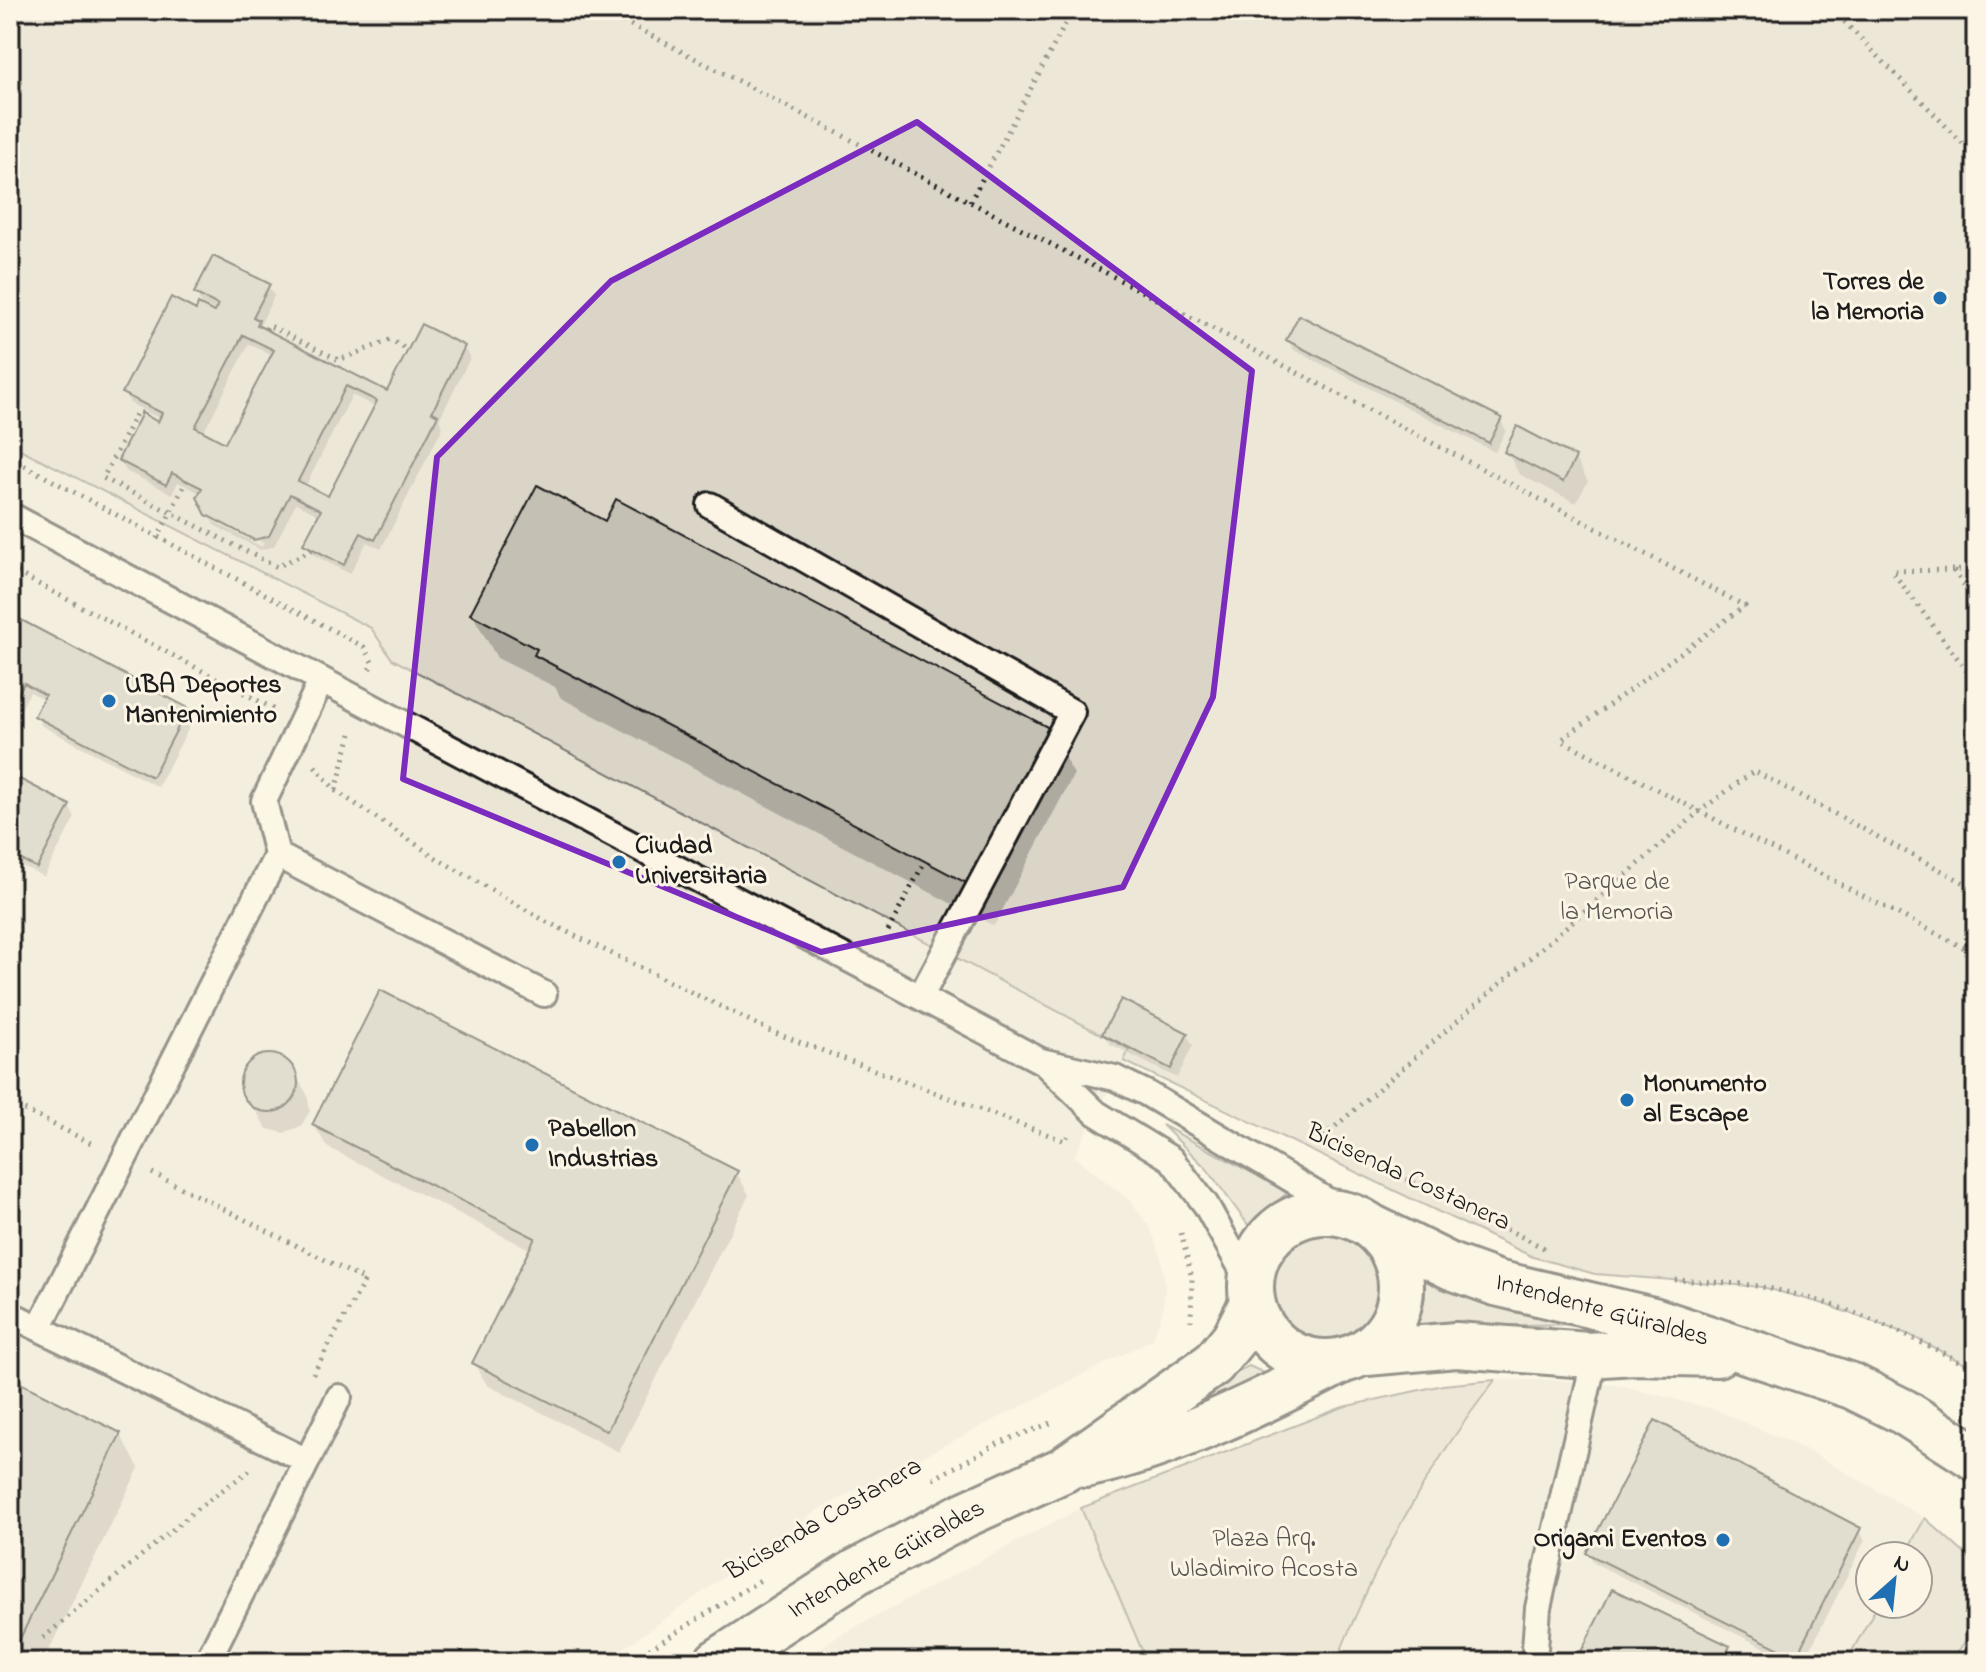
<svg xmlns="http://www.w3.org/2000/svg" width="1986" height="1672" viewBox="0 0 1986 1672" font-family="'Indie Flower',sans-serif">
<rect width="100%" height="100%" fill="#fcf5e5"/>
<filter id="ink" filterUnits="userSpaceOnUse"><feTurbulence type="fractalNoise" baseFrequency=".0125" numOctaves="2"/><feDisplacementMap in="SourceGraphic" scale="16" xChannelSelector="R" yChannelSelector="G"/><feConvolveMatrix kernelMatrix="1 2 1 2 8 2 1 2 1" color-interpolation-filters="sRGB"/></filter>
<g filter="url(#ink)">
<!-- built -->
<path fill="#ebe5d6" d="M10,10L1425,490L1074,1156L1129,1200L1150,1227L1161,1258L1165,1286L1162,1313L1153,1339L821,1508L604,1662H10Z
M1495,1380H1557L1623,1386L1716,1410L1807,1450L1925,1518L1904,1556H1870V1604H1878L1846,1662H1336L1380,1561L1421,1483Z
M1081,1508L1147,1662H801L836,1637Z
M1976,1627V1662H1950Z"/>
<!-- green -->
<path fill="#dbd5c8" stroke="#7c7872" stroke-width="2" d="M10,10H1976V1370L1910,1335L1821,1303L1762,1287L1595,1274L1533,1257L1124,1061L1129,1049L392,659L371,628L10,444Z
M1162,1125L1288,1192L1249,1226L1207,1169Z
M1272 1285a54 54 0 1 1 108 0a54 54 0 1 1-108 0Z
M1425,1264L1613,1324L1418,1326L1425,1297Z
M1249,1366L1280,1380L1132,1433L1210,1384Z
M1495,1380C1427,1468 1378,1558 1336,1662H1147L1081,1508L1343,1407L1443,1385Z
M1925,1518L1976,1564V1627L1950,1662H1846L1878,1604H1918V1556H1904Z"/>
<!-- shadow -->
<path fill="#0003" fill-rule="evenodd" d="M268,286L274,296L260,325L263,330L388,393L464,348L470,358L439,420L443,427L381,549L367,542L350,574L312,554L306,544L320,516L296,503L274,546L261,550L214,525L211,520L262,547L264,543L207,514L202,494L178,482L172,494L126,471L120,460L161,419L130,403L124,393L196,312L215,315L217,311L202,304L196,293ZM249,344L273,356L226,445L203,433ZM352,395L376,407L328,499L305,487Z
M1288,339L1500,420L1506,430L1495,452L1294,350Z
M1507,452L1575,459L1588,481L1576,503L1519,474Z
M472,614L1049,731L1074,774L994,926L561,698L555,687L497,658Z
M10,617L187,709L193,720L158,787L42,726L36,716L44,700L30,692L10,730Z
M10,776L69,807L75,817L44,877L10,860Z
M1104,1034L1187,1035L1193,1045L1177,1078L1110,1044Z
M263,1056L288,1063L307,1094L310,1111L301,1126L284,1133L267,1129L243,1090L249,1065Z
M1089,1084L1096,1088L1100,1102L1093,1098L1087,1087Z
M314,1125L736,1172L749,1195L619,1452L487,1385L474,1363L531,1250L327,1147Z
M10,1380L120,1434L139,1468L43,1662H10Z
M1859,1530L1865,1540L1804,1662H1793L1594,1563L1588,1552Z
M1728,1647L1737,1662H1579Z"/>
<!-- building -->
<path fill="#c4c0b3" stroke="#1c1c1c" stroke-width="2" fill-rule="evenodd" d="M213,256L270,284L253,317L259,320L257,325L387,391L421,324L465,346L432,412L438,415L375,540L361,533L344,565L303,544L321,510L290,494L269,536L254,540L206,515L197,497L202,488L172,473L166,485L118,460L142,413L158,422L162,413L122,393L171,297L196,310L198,304L214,312L218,305L194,293ZM243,335L274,350L225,443L195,427ZM346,386L377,401L328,496L298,481Z
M1299,315L1502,418L1489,443L1286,340Z
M1517,426L1576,457L1563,482L1504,452Z
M537,485L605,521L616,499L1051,729L968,884L534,655L537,649L470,614Z
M10,614L188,708L152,777L34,716L45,695L24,683L10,709Z
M10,774L70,805L37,868L10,854Z
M380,990L738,1171L607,1431L472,1363L535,1238L312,1125Z
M1121,999L1188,1033L1171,1069L1102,1034Z
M240 1083a29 29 0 1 1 58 0a29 29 0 1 1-58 0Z
M10,1378L121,1433L10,1659Z
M1655,1420L1861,1528L1796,1657L1586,1553Z
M1612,1589L1730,1646L1722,1662H1576Z"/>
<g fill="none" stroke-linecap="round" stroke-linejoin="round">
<!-- lane casing -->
<g stroke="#1c1c1c" stroke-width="30">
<path id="lane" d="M710,505L1072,712L921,996
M10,515L1041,1061L1115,1078L1146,1093L1353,1216
M277,855L544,994
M1043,1062L1096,1113L1171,1159L1206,1205L1250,1284
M10,1314L307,1461
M39,1328L277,855L264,801L321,681
M207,1662L339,1397
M1534,1662L1538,1608L1591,1373L1588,1355"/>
</g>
<!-- secondary casing -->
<g stroke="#1c1c1c" stroke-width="50">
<path id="secondary" d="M1251 1287a75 75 0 1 1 150 0a75 75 0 1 1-150 0Z
M1373,1228L1452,1267L1496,1283L1653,1320L1852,1386L1904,1412L1976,1458
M1367,1353L1456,1345L1588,1355L1634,1352L1717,1354
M1085,1465C1172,1447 1264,1401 1343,1360
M717,1662L856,1572L964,1515L1063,1470L1213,1364L1235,1337L1252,1303"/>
</g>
<!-- path -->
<path stroke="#1c1c1c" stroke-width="5" stroke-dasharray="2 6" stroke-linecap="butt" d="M602,10L1745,606L1561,740L1976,954
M1833,10L1976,157
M970,202L1073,10
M266,329L268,325L339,360L390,340L408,350
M142,413L137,412L103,478L277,567L313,549
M10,458L364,647L372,662L369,671
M157,539L187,480
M10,569L274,709
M1953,570L1892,571L1976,683
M1976,571L1953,570L1976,602
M315,766L336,791L438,859L547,922L775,1033L1065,1141L1069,1133
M336,790L352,730
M888,931L925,861
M10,1103L95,1145
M152,1173L365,1280L313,1374
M1181,1233L1192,1278L1191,1321
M1544,1248L1323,1137L1700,811L1754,771L1976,889
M1675,1280C1703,1282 1734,1282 1762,1287C1837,1300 1909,1335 1976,1370
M933,1479L1001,1442L1054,1422
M43,1638L197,1509L250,1470
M629,1662L762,1579"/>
<!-- lane -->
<use href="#lane" stroke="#fcf5e5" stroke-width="24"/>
<!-- secondary -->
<use href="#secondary" stroke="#fcf5e5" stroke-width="44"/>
</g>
</g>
<!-- marked area -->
<path d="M0 0H1986V1672H0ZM917,122L1252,371L1213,697L1123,887L821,952L403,779L437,457L611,281Z" fill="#fcf5e5" fill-opacity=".55" fill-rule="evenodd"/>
<path fill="none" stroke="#7b2cbf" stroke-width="6" stroke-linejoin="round" d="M917,122L1252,371L1213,697L1123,887L821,952L403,779L437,457L611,281Z"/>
<!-- markers -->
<g fill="#1f6fb2" stroke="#fcf5e5" stroke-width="3">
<circle cx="1940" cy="298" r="8"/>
<circle cx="109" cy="701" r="8"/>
<circle cx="619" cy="862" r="8"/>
<circle cx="1627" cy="1100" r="8"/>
<circle cx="532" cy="1145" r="8"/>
<circle cx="1723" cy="1540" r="8"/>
</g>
<g text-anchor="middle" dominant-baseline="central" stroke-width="6" stroke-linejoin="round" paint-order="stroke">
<!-- poi labels -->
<g font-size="26" font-weight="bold" fill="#1c1c1c" stroke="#fcf5e5" text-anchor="start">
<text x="1924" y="283" text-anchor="end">Torres de<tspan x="1924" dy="30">la Memoria</tspan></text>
<text x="125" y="686">UBA Deportes<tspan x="125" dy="30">Mantenimiento</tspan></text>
<text x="635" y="847">Ciudad<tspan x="635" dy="30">Universitaria</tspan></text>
<text x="1643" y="1085">Monumento<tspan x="1643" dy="30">al Escape</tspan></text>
<text x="548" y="1130">Pabellon<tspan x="548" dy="30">Industrias</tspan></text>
<text x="1707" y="1540" text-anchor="end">Origami Eventos</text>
</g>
<!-- park labels -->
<g font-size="26" fill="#555450" stroke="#fcf5e5">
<text x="1617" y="883">Parque de<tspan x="1617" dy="30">la Memoria</tspan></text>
<text x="1264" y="1540">Plaza Arq.<tspan x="1264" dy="30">Wladimiro Acosta</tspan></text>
</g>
<!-- street labels -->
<g font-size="26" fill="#1c1c1c" stroke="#fcf5e5">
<text transform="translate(1408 1178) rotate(25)">Bicisenda Costanera</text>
<text transform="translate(1602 1311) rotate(15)">Intendente Güiraldes</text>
<text transform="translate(824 1520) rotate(-30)">Bicisenda Costanera</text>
<text transform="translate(887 1560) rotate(-29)">Intendente Güiraldes</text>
</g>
</g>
<!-- margin -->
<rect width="1986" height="1672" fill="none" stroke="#fcf5e5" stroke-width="40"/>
<rect x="20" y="20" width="1946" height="1632" fill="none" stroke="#1c1c1c" stroke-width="3" filter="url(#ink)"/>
<!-- north arrow -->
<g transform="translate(1894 1580) rotate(27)"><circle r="38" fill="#fcf5e5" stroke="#a29e95" stroke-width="2"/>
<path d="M0-6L14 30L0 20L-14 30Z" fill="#1f6fb2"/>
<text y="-12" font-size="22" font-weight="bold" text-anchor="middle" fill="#1c1c1c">N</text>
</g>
</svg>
